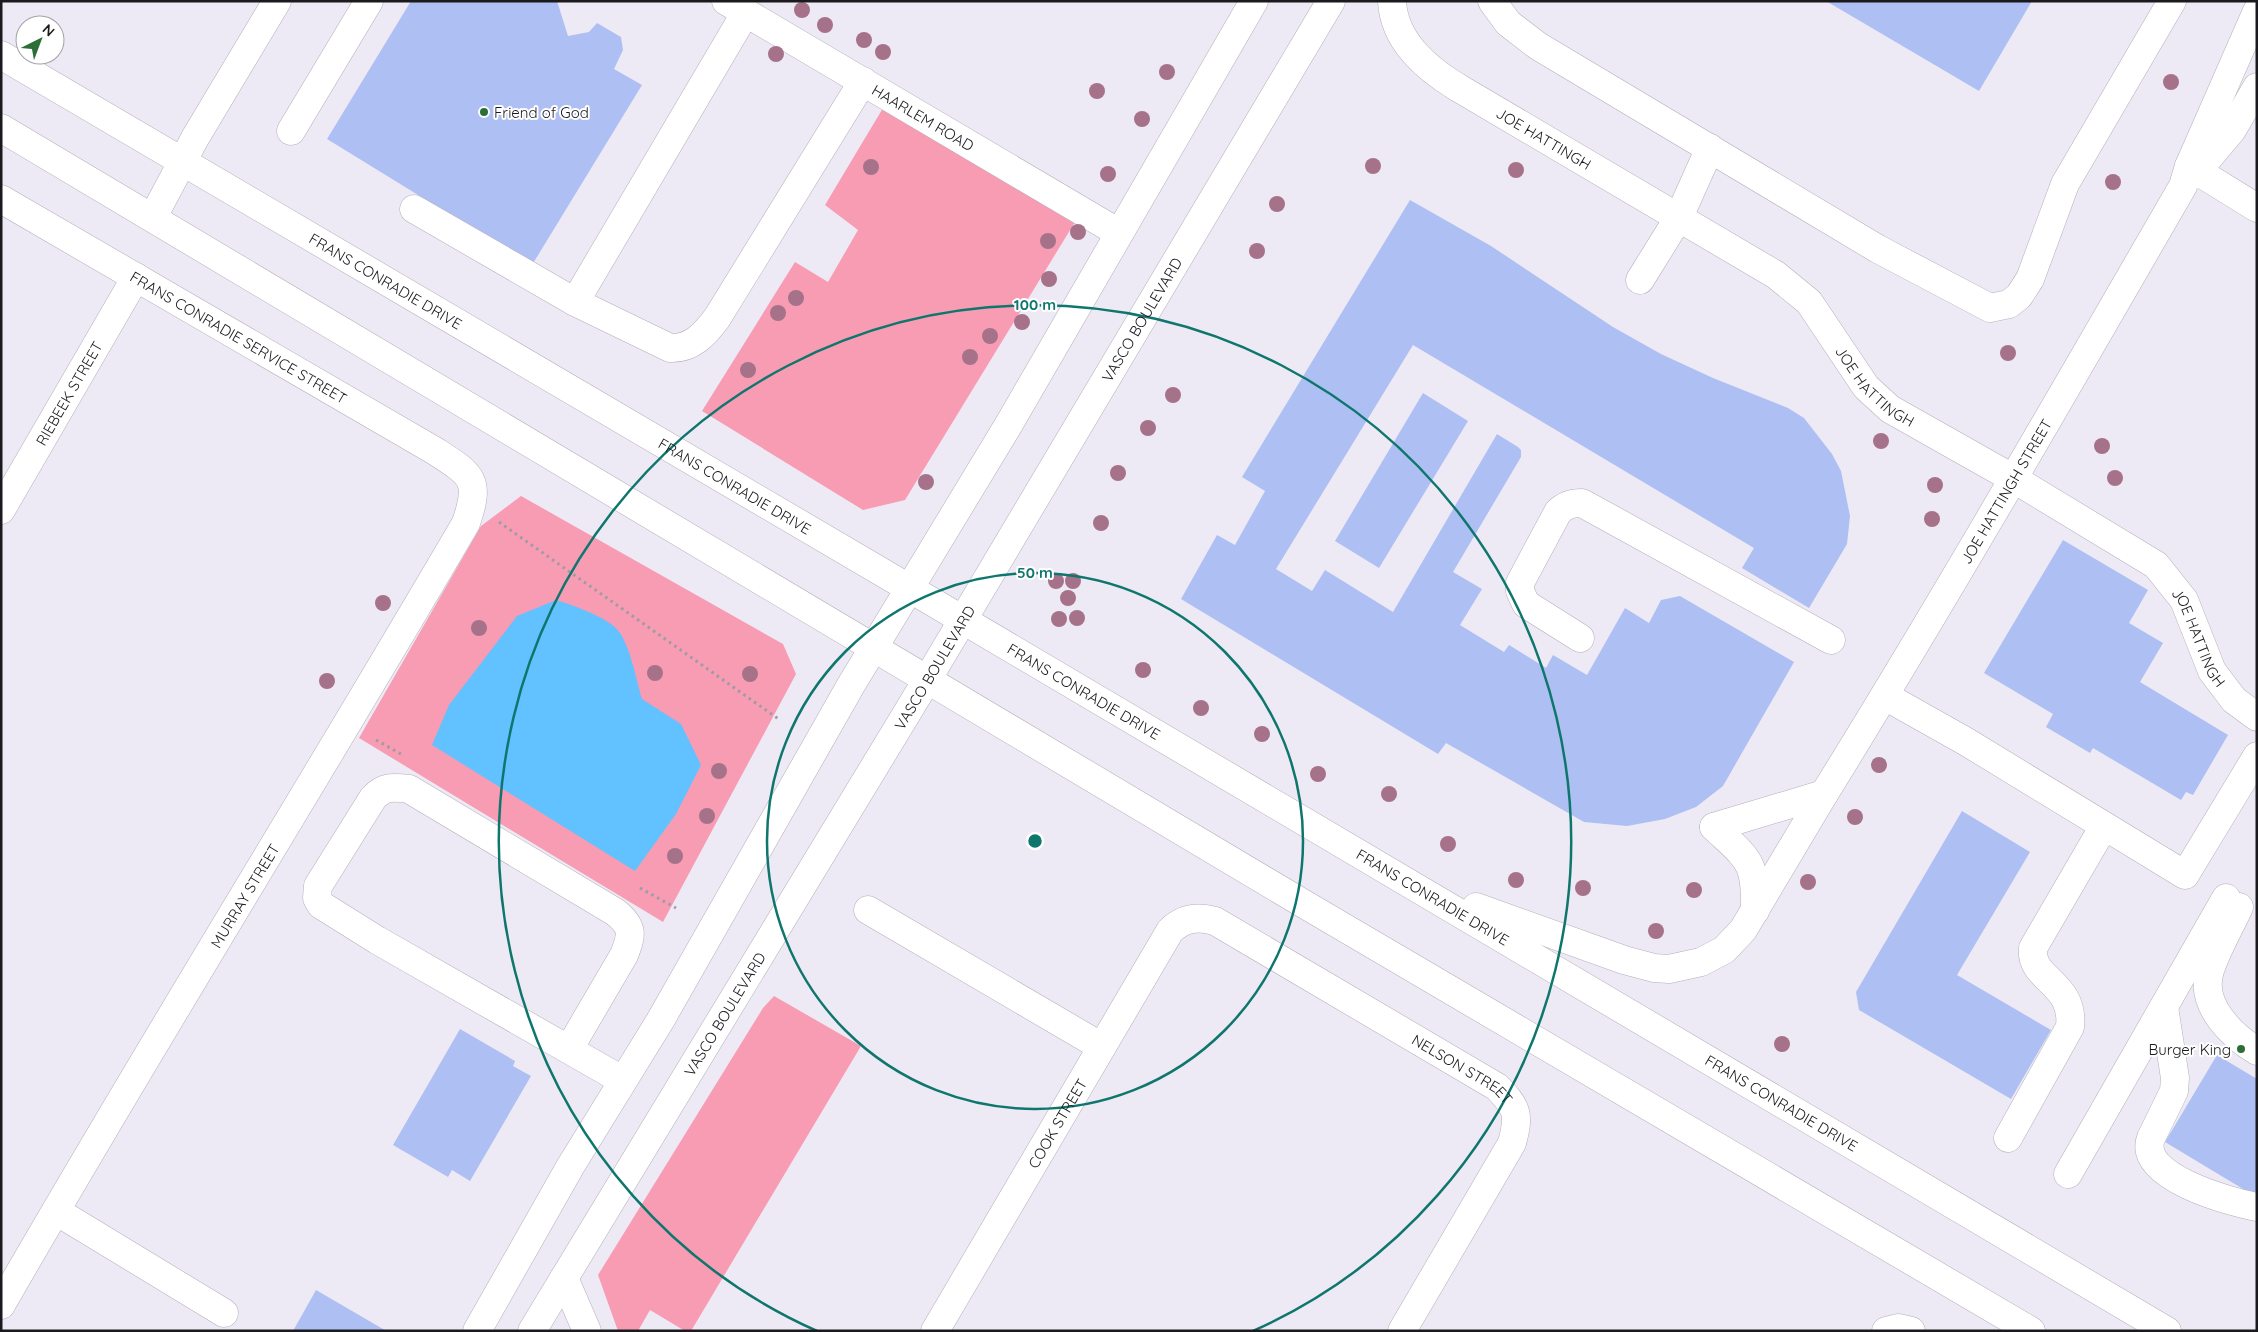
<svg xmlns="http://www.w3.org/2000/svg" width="2258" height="1332" viewBox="0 0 2258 1332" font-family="Quicksand,sans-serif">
<rect width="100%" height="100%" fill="#eeeaf5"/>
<!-- green -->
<path fill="#f79cb3" d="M886,103L1075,222L905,500L863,510L702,411L795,262L828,282L858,230L825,205Z
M521,496L783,644L796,674L663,922L359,738L481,526Z
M774,996L861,1046L691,1331H685L650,1310L638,1331H618L598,1275L763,1008Z"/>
<!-- water -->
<path fill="#62c1ff" d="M556,600C572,605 611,618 620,633C631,650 636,679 642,699L681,724L701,765L676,814L635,871L432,745L449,705L517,616Z"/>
<!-- building -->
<path fill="#aebff3" d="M411,1H557L568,36L589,32L597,23L621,37L623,50L614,69L642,85L532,265L327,139Z
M1826,1H2032L1979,91Z
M1410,200L1491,246L1613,327L1661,354L1713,378L1788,408L1804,418L1832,454L1841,471L1850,516L1847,544L1809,608L1742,568L1754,548L1413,345L1276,569L1312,591L1325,570L1393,612L1497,434L1518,447L1521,450V457L1453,572L1482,589L1460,625L1504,652L1509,645L1546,668L1553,655L1587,675L1625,608L1649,623L1661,600L1680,596L1794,662L1723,786L1696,807L1665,819L1627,826L1584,822L1446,743L1438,754L1181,599L1217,535L1235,545L1265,491L1242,477Z
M1423,393L1468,421L1379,568L1335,541Z
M2063,540L2148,590L2129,623L2163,643L2140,682L2228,735L2193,795L2186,792L2181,800L2093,748L2090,753L2046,727L2053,714L1984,673Z
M1962,811L2030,852L1957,975L2051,1030L2011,1099L1859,1010L1856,992Z
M460,1029L515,1061L513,1066L531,1076L470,1181L452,1170L448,1177L393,1145Z
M2217,1055L2257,1079V1189L2253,1195L2165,1142Z
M316,1290L383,1329L387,1331H293Z"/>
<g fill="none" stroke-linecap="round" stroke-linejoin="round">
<!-- minor casing -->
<g stroke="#b3afba" stroke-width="29">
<g id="minor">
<path id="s1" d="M726,1L1119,233"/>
<path d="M1492,1L1508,23L1538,46L1878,249L1990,308L2009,304L2019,296L2030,279L2065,184L2172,1"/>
<path d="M746,12L575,302L670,348C692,349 705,334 717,318L863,81"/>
<path id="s2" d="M1457,87L1776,275L1809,302L1866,387L1890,409L2014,479L2156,565L2184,600L2212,671L2234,700L2257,717"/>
<path d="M291,131L369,1"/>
<path d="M2189,166L2257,208"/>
<path d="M2194,175L2232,130L2257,87"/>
<path id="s3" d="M1,199L435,451C472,475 481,479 466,523C313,785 152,1042 1,1305"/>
<path d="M414,209L575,302"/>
<path d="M153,217L195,138L277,1"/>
<path d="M1640,280L1679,217L1710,148"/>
<path id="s4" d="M1,510L136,277"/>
<path d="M1580,638L1526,604L1520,591V583L1558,512C1565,505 1572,503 1582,503L1831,640"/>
<path d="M1885,696L1965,741L2185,875L2257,756"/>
<path id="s5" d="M1714,827L1824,794C1948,594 2065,390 2183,186L2189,166L2257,11"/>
<path d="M2239,907C2231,925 2213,956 2209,974C2201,1006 2232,1036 2257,1051"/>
<path d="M868,910L1102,1047"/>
<path d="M2164,1007L2175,1078L2174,1091L2151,1138C2136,1177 2231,1202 2257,1207"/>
<path d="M569,1049L624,955C632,935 634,927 615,912L409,789C393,787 384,786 373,798L318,886L317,898L321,905L377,940L622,1080"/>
<path d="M2008,1138L2070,1027C2075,982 2029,980 2033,948L2104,826"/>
<path d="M2068,1174L2226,898"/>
<path d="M56,1211L224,1313"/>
<path d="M564,1278L587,1331"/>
<path id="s6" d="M935,1331L1170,931C1183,918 1197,916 1215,921L1497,1087C1517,1108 1520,1113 1512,1143L1402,1331"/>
<path d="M1886,1331L1898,1328L1911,1331"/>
</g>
</g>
<!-- major casing -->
<g stroke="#b3afba" stroke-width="29">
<g id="major">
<path d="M1392,1C1394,41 1426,68 1457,87"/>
<path id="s7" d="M1,55C724,479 1446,903 2167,1331"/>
<path d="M1,128L1304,904L2031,1331"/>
<path d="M1714,827C1749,860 1756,861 1755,911"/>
<path d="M1476,907L1624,960L1654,968L1669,969L1701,962L1724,950L1743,930L1824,794"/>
<path d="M477,1331L570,1167L660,1021L851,685L1009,424L1254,1"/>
<path id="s8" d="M532,1331L927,680L1331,1"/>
</g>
</g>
<!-- path -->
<path stroke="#9e9ba4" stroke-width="3" stroke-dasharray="2.5 4" stroke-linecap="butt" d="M499,522L780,720
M376,740L401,754
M640,888L676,908"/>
<!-- minor -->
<use href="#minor" stroke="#fff" stroke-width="28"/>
<!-- major -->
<use href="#major" stroke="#fff" stroke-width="28"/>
</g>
<!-- trees -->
<g fill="#a5728a">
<circle cx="802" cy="10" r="8"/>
<circle cx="825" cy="25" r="8"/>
<circle cx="864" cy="40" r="8"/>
<circle cx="883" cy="52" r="8"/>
<circle cx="776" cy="54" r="8"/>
<circle cx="1167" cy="72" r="8"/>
<circle cx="2171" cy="82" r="8"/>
<circle cx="1097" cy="91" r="8"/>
<circle cx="1142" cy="119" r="8"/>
<circle cx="1373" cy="166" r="8"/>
<circle cx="871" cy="167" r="8"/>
<circle cx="1516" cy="170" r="8"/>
<circle cx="1108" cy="174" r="8"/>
<circle cx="2113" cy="182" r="8"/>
<circle cx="1277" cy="204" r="8"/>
<circle cx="1078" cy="232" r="8"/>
<circle cx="1048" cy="241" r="8"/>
<circle cx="1257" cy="251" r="8"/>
<circle cx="1049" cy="279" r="8"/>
<circle cx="796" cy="298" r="8"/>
<circle cx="778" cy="313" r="8"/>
<circle cx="1022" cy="322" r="8"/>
<circle cx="990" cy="336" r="8"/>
<circle cx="2008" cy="353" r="8"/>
<circle cx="970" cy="357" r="8"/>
<circle cx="748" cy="370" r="8"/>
<circle cx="1173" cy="395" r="8"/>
<circle cx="1148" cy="428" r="8"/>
<circle cx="1881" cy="441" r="8"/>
<circle cx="2102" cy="446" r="8"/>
<circle cx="1118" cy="473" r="8"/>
<circle cx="2115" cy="478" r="8"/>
<circle cx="926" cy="482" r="8"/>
<circle cx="1935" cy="485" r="8"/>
<circle cx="1932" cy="519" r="8"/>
<circle cx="1101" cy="523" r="8"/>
<circle cx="1056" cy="581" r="8"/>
<circle cx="1073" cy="581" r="8"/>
<circle cx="1068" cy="598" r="8"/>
<circle cx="383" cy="603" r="8"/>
<circle cx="1077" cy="618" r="8"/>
<circle cx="1059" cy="619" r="8"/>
<circle cx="479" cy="628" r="8"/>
<circle cx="1143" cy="670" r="8"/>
<circle cx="655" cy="673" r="8"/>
<circle cx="750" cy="674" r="8"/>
<circle cx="327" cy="681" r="8"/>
<circle cx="1201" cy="708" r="8"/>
<circle cx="1262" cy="734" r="8"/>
<circle cx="1879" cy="765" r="8"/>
<circle cx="719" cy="771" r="8"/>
<circle cx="1318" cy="774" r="8"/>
<circle cx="1389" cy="794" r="8"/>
<circle cx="707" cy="816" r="8"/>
<circle cx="1855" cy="817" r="8"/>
<circle cx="1448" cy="844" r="8"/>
<circle cx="675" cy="856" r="8"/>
<circle cx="1516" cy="880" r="8"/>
<circle cx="1808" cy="882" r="8"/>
<circle cx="1583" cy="888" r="8"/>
<circle cx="1694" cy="890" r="8"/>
<circle cx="1656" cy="931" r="8"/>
<circle cx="1782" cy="1044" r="8"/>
</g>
<!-- distance rings -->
<g fill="none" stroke="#0f766e" stroke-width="2.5">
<circle cx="1035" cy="841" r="268"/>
<path d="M817 1331A536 536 0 1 1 1253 1331"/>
</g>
<!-- markers -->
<g fill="#2c6e38" stroke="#fff" stroke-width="2">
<circle cx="484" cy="112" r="5"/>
<circle cx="2241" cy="1049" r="5"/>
</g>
<g text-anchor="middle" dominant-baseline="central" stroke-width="4" stroke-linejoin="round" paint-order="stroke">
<!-- poi labels -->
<g font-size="15" fill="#1a191d" stroke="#fff" text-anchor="start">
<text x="494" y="112">Friend of God</text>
<text x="2231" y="1049" text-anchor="end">Burger King</text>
</g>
<!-- street labels -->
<g font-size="15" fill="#1a191d" stroke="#fff">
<text stroke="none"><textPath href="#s1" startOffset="229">HAARLEM ROAD</textPath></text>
<text stroke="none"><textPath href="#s2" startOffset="101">JOE HATTINGH</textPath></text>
<text stroke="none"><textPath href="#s7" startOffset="446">FRANS CONRADIE DRIVE</textPath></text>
<text stroke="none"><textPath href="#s8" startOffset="1181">VASCO BOULEVARD</textPath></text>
<text stroke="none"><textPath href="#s3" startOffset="275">FRANS CONRADIE SERVICE STREET</textPath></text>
<text stroke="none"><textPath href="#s2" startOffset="521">JOE HATTINGH</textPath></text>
<text stroke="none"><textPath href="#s4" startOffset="135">RIEBEEK STREET</textPath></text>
<text stroke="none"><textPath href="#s7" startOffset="851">FRANS CONRADIE DRIVE</textPath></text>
<text stroke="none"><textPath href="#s5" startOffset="468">JOE HATTINGH STREET</textPath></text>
<text stroke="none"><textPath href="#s2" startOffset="941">JOE HATTINGH</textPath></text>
<text stroke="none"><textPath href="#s8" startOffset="776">VASCO BOULEVARD</textPath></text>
<text stroke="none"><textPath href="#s7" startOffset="1256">FRANS CONRADIE DRIVE</textPath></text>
<text transform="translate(245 896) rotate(-59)">MURRAY STREET</text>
<text stroke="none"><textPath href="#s7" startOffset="1661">FRANS CONRADIE DRIVE</textPath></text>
<text stroke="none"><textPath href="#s8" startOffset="371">VASCO BOULEVARD</textPath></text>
<text stroke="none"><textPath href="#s6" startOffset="801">NELSON STREET</textPath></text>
<text stroke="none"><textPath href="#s7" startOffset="2066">FRANS CONRADIE DRIVE</textPath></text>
<text stroke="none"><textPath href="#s6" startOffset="241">COOK STREET</textPath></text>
</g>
</g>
<circle cx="1035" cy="841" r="8" fill="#0f766e" stroke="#fff" stroke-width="2.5"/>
<g font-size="15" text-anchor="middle" font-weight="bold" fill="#0f766e" stroke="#fff" stroke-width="4" stroke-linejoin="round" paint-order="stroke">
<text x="1035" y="310">100 m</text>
<text x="1035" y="578">50 m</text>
</g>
<!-- border -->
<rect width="2258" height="1332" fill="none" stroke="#1a191d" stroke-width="5"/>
<!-- north arrow -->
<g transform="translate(40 40) rotate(42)"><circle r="24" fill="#ffffff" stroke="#a3a3a5"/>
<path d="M0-4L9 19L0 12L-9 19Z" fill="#2c6e38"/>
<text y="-8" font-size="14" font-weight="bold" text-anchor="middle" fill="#1a191d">N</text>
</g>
</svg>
